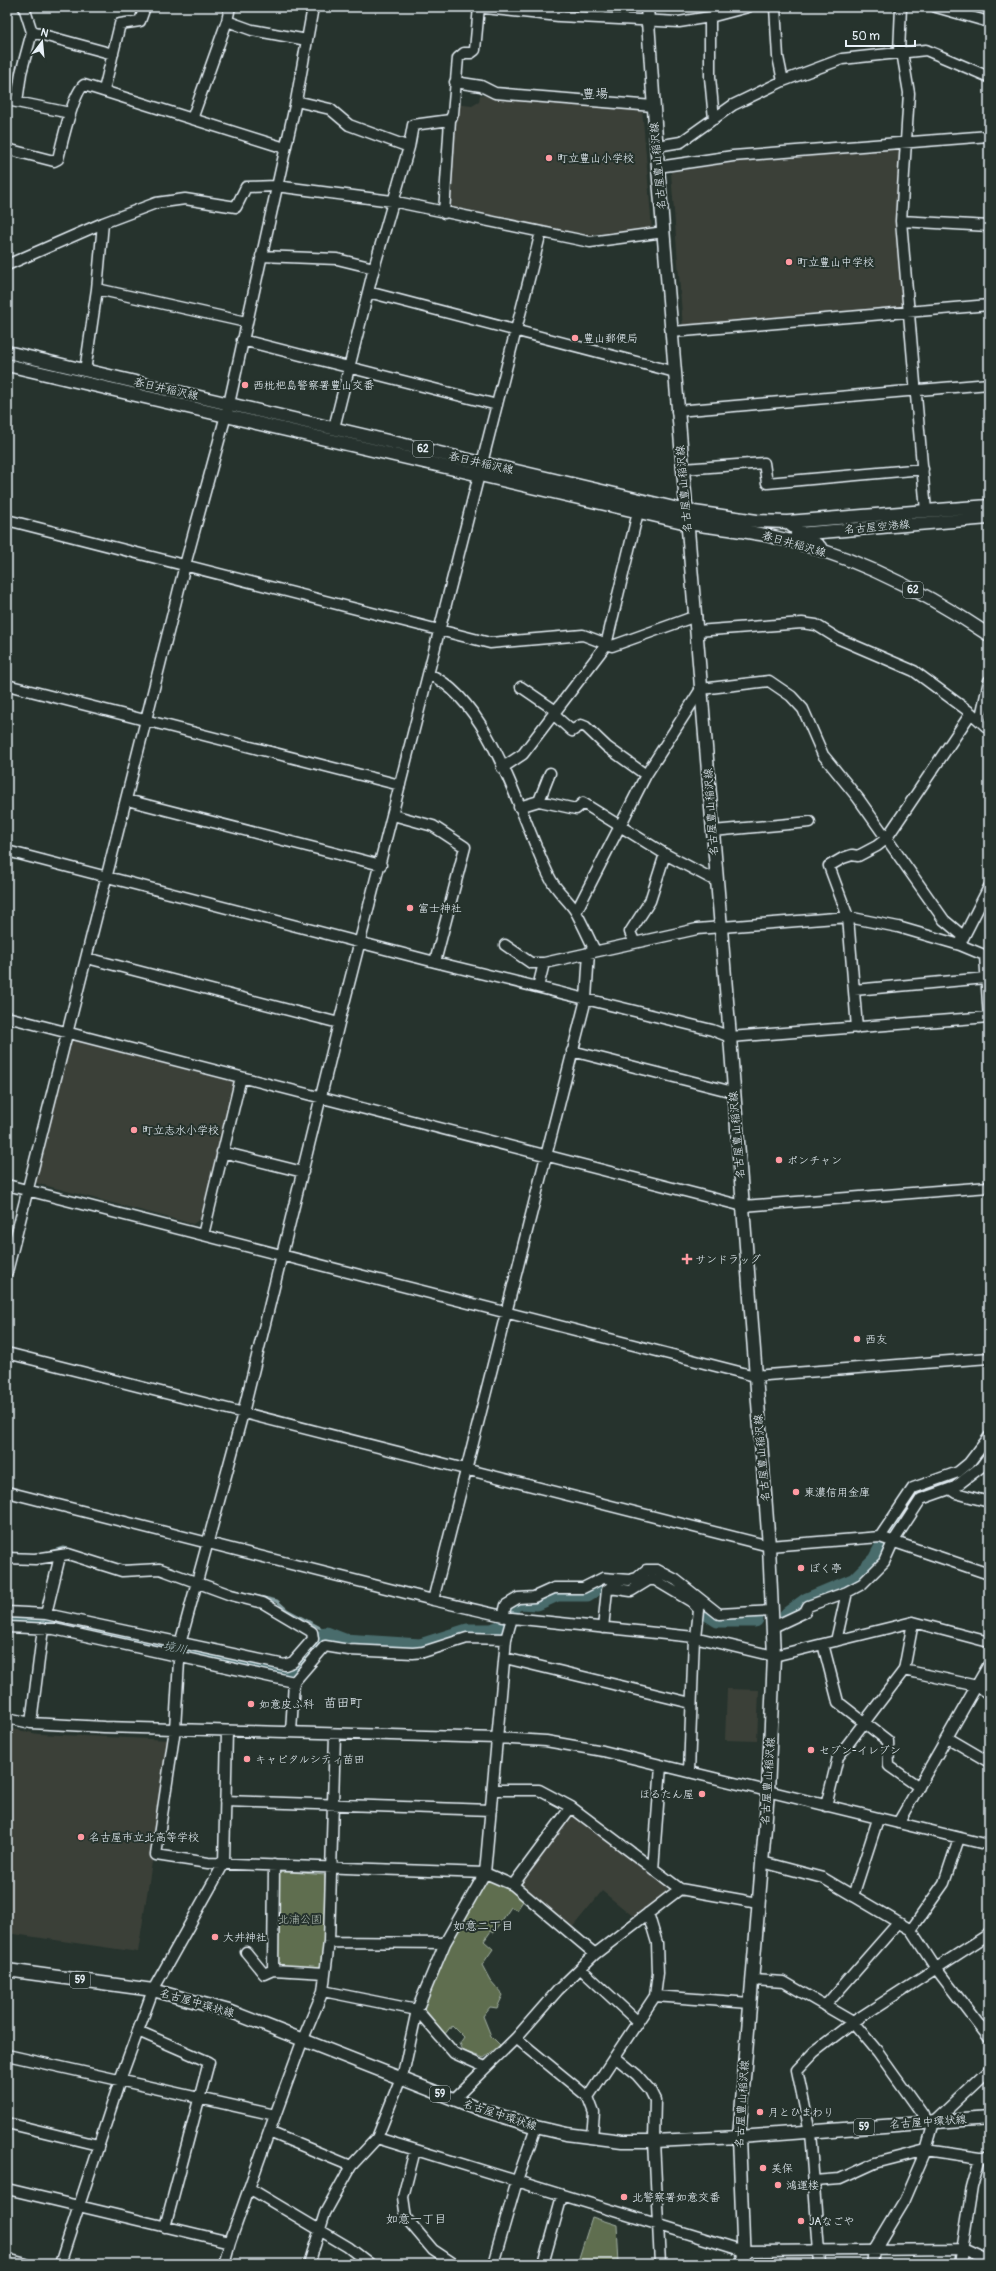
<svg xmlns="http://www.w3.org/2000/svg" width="996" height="2271" viewBox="0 0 996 2271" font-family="Pangolin,'Klee One',sans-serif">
<rect width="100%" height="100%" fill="#26332d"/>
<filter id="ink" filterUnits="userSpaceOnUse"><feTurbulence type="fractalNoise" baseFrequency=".025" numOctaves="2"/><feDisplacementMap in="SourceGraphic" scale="8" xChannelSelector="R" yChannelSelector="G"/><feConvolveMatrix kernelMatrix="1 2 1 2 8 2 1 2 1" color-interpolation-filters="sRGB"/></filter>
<g filter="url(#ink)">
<!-- built -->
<path fill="#3b4139" d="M480,95L642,107L652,230L595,234L594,236L536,226L447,208L455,104L472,106L479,102Z
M901,147L904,306L902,309L683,327L671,172L734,162Z
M72,1037L231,1077L234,1083L200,1219L193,1224L36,1183L35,1178L69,1039Z
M727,1689L759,1690L757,1741L725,1740Z
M7,1728L38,1734L171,1740L138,1952L7,1933Z
M574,1815L667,1887L666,1893L634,1917L602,1891L571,1929L519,1885L569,1816Z"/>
<!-- green -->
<path fill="#5e6e50" stroke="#a3b0a4" d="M280,1871L325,1875L324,1969L278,1967L277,1876Z
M487,1879L514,1888L525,1898L517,1910L511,1907L494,1933L491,1931L484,1941L493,1949L482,1965L490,1980L503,1995L497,2008L490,2007L483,2016L491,2036L500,2045L484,2058L463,2051L460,2043L464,2037L452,2025L445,2034L424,2008L423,2004L452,1941Z
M592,2217L617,2225L619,2264H577Z"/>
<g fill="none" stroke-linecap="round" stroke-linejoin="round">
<!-- stream -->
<path stroke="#88a1a4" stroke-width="3" d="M47,1553L63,1548L70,1550
M159,1564L174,1569
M119,1566H133
M230,1590L277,1601L287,1610L324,1630L326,1635"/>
<!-- river -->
<path stroke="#486c6c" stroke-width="17" d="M688,1593L707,1612L718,1619H755
M510,1611L513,1604L521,1601L537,1602L557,1593H587L603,1583L630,1586L651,1575
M788,1615L807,1601L855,1581L876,1560L893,1528L916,1494L960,1477L977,1463L989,1446
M7,1620L51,1622L292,1673L326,1635L344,1642L420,1647L467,1632H492L500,1629"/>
<!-- minor casing -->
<g stroke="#e8f1f8" stroke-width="13">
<path id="minor" d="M475,7L559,16L679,22L710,17L748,7
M775,7L778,57L783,81
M936,7L989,22
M710,17V77L714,119
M227,21L252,30L307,40
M32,32L113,54
M899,52L901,7
M902,52L909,93L901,221L926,511
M455,82L481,86L495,93L653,106
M104,90L120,24L140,21L145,7
M7,100L70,113
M296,101L330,109L349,125L409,147
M17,102L21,73L32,32L24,7
M192,119L227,21L230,7
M657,146L681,142L733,105L783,81L842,59L926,50L989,77
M7,149L54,161L58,159C62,143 73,93 84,85L285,148
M658,167L733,156L989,136
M444,213L450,120L453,114L458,58L464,53H471L475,50L479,7
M901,221L989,226
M541,232L339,1023L243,1413L180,1644L175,1729L156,1855L208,1863L485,1873L513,1885L595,1954
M261,256L337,259L374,268
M7,265L103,223L156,203L185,199L236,207L246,187L276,186L392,201L590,242L664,232
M97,289L246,322
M368,292L675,372
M672,332L989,305
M242,340L497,405
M85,371L97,289L103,223
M677,411L989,384
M334,428L374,268L409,147L413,125L450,120
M683,469L764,463L767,483L923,469
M7,520L490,643L583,635L612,646L696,616
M697,631L802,623L816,625L837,638L914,671L971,713L989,729
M429,674C492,703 520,817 549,876C555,890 569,900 576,912C583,925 589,938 595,951
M7,685L400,785
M521,687L556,711
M553,714L572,731L581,725L586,727L607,747L646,775
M980,721L989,681
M502,768L523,754L606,645L638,512
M127,800L381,865
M539,801L550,773
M519,807L539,801L576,809L583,803L665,854L716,881
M393,815L433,826L465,847L435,962
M713,831L810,822
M7,851L435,962L712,1030L730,1037L989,1017
M576,912L646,775L701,689L769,681L791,696L803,709L823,755L858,798L944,920L963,936
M634,941L630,932L650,901L665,854
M961,942L989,887
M505,945L531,963H544L697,929L848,917L898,927L960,945L989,957
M985,955L989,1020
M87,958L339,1023
M538,987L544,963
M854,990L986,978
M7,1017L743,1206L989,1187
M857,1028L848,917L829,866L843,858L852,855L858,856L877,846L886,839L971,713
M572,1051L733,1092
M222,1152L303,1172
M7,1185L755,1376L989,1358
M203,1235L241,1077
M7,1272L185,565L229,404L296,101L313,7
M7,1353L769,1546L880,1537L989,1574
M950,1489L956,1493L989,1502
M7,1492L433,1600L512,1618
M880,1537L913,1488L958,1472L969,1463L989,1437
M7,1558L35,1559L68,1554L122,1571L160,1569L231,1595L263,1603L312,1632L313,1639L293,1662L285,1665L46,1614L7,1612
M433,1600L586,999L589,952
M46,1614L60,1556
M503,1617L506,1605L518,1598L534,1597L554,1588H583L603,1578L629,1580L637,1578L646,1570H657L676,1580L719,1614L772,1611
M7,1627L54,1629L294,1682L325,1646L349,1650L413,1653L423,1652L467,1638L506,1639L512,1618L694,1637L774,1656L913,1622L989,1642
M773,1627L805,1612L808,1606L847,1592L862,1584L884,1562L893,1542L921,1499L955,1487L981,1467L989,1456
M603,1628L607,1590L610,1588L631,1591L649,1580H655L692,1602L699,1610L696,1637
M836,1641L847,1592
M823,1644L838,1702L888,1741L889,1766L919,1787
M505,1658L691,1703
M904,1670L977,1686L989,1694
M7,1718L31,1723L104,1727L497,1738L546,1741L603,1751L989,1845
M31,1723L43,1628
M291,1732L294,1682
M948,1738L989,1762
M689,1772L694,1637
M493,1790H539L571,1807L680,1889L758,1903
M225,1801L491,1810
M826,1806L838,1757L904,1670L913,1622
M898,1823L989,1664
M762,1862L823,1878L911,1930L935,1967L989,2038
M274,1865L273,1970L325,1973
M653,1870L661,1766
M513,1885L571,1807
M853,1896L878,1819
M911,1930L944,1883L959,1838
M329,1942L445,1943
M246,1952L264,1974L273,1970
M581,1969L637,2021
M752,1980L784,1982L853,2022L878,2052L923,2115L925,2122
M323,1991L417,2010L454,2053L485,2067
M655,1996L750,2003
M825,2006L898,1923
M138,2031L209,2062L165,2227
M516,2038L588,2097L594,2113L592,2137
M7,2055L275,2115
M615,2057L637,2075L650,2090L655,2100L654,2141L660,2264
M588,2097L655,1996L658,1973L657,1943L648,1913
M453,2100L516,2038L558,1990L595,1954L680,1889
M7,2123L98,2145
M269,2132L351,2166
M377,2138L744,2251L963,2249L989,2261
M415,2150L403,2197L406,2218L433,2250L454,2264
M815,2181L840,2179L875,2163L926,2150L980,2158H989
M249,2188L348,2247L370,2264
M7,2189L230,2242
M7,2259L26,2264
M60,2264L120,2080L153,1990L224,1863L227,1731
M224,2264L230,2242L269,2132L303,2039L323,1991L329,1942L335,1734
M309,2264L325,2213L351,2166L377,2138L404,2070L417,2010L445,1943L485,1873L506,1639
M493,2264L517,2181L536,2127
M543,2264L562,2196
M820,2264L810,2132L797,2070L814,2052L853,2022L989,1934
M872,2264L874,2251L904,2201L926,2150L934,2122L989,2070
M960,2264L972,2187L980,2158"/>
</g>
<!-- major casing -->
<g stroke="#e8f1f8" stroke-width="15">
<path id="major" d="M647,7L658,167L730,1037L769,1546L774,1656L768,1792L739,2137L744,2264
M7,352L687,511L757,521L787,522L820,547
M7,365L687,523C713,527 739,530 765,535C845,551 922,590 989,635
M787,522L989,506
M797,534L989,518
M7,1970L153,1990L229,2011L479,2109L536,2127L566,2134L622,2141H654L739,2137L989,2118"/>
</g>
<!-- minor -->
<use href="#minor" stroke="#26332d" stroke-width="10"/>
<!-- major -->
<use href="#major" stroke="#26332d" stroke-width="12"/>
</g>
</g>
<!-- markers -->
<g fill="#ff9aa2" stroke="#26332d" stroke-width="1.5">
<circle cx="549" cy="158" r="4"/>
<circle cx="789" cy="262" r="4"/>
<circle cx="575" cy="338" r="4"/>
<circle cx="245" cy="385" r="4"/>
<circle cx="410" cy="908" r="4"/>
<circle cx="134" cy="1130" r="4"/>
<circle cx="779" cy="1160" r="4"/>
<path d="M685 1253h4v4h4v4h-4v4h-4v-4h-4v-4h4z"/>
<circle cx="857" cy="1339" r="4"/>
<circle cx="796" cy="1492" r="4"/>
<circle cx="801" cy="1568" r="4"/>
<circle cx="251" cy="1704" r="4"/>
<circle cx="811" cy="1750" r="4"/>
<circle cx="247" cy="1759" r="4"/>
<circle cx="702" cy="1794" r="4"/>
<circle cx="81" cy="1837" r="4"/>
<circle cx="215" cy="1937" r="4"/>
<circle cx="760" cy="2112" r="4"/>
<circle cx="763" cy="2168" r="4"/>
<circle cx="778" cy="2185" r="4"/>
<circle cx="624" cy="2197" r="4"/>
<circle cx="801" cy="2221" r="4"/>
</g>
<g text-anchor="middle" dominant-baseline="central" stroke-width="4" stroke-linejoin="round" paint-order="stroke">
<!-- shield labels -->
<g fill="#26332d" stroke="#aeb8bb" stroke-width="1">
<rect x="413" y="441" width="20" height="16" rx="3"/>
<rect x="903" y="582" width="20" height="16" rx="3"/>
<rect x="70" y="1972" width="20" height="16" rx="3"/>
<rect x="430" y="2086" width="20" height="16" rx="3"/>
<rect x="854" y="2119" width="20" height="16" rx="3"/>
</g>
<g font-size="10" font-weight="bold" fill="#e8f1f8">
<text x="423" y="449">62</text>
<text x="913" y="590">62</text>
<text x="80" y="1980">59</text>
<text x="440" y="2094">59</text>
<text x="864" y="2127">59</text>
</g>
<!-- poi labels -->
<g font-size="11" fill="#e8f1f8" stroke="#26332d" text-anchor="start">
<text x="557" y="158">町立豊山小学校</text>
<text x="797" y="262">町立豊山中学校</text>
<text x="583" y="338">豊山郵便局</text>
<text x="253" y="385">西枇杷島警察署豊山交番</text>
<text x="418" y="908">富士神社</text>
<text x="142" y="1130">町立志水小学校</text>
<text x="787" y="1160">ポンチャン</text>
<text x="695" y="1259">サンドラッグ</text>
<text x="865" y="1339">西友</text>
<text x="804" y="1492">東濃信用金庫</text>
<text x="809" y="1568">ぼく亭</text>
<text x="259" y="1704">如意皮ふ科</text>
<text x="819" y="1750">セブン-イレブン</text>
<text x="255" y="1759">キャピタルシティ苗田</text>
<text x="694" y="1794" text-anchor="end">ほるたん屋</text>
<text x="89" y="1837">名古屋市立北高等学校</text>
<text x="223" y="1937">大井神社</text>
<text x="768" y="2112">月とひまわり</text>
<text x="771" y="2168">美保</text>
<text x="786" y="2185">鴻運楼</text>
<text x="632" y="2197">北警察署如意交番</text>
<text x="809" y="2221">JAなごや</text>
</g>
<!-- street labels -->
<g font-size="11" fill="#e8f1f8" stroke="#26332d">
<text transform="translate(658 166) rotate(-95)">名古屋豊山稲沢線</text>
<text transform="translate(166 389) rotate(13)">春日井稲沢線</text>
<text transform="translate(481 463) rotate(13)">春日井稲沢線</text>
<text transform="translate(684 489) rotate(-95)">名古屋豊山稲沢線</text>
<text transform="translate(877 527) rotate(-5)">名古屋空港線</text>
<text transform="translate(794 544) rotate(16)">春日井稲沢線</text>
<text transform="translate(711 812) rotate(-94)">名古屋豊山稲沢線</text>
<text transform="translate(737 1135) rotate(-95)">名古屋豊山稲沢線</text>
<text transform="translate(762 1458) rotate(-95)">名古屋豊山稲沢線</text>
<text transform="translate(768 1781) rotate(-86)">名古屋豊山稲沢線</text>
<text transform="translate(197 2003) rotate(16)">名古屋中環状線</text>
<text transform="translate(742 2104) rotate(-86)">名古屋豊山稲沢線</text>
<text transform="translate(500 2115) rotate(18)">名古屋中環状線</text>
<text transform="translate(928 2122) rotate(-4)">名古屋中環状線</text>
</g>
<!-- park labels -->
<g font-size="11" fill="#b1bdb5" stroke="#26332d">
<text x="300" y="1919">北浦公園</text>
</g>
<!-- water labels -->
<g font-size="12" font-style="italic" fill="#a8bcc0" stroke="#26332d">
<text transform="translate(175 1648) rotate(12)">境川</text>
</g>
<!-- neighbourhood labels -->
<g font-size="12" fill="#e8f1f8" stroke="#26332d">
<text x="483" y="1926">如意二丁目</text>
<text x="416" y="2219">如意一丁目</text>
</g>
<!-- quarter labels -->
<g font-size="13" fill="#e8f1f8" stroke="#26332d">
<text x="595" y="94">豊場</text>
<text x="343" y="1703">苗田町</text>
</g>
</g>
<!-- margin -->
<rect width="996" height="2271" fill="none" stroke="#26332d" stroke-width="24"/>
<rect x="12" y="12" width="972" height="2247" fill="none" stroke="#e8f1f8" stroke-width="1.5" filter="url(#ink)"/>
<!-- north arrow -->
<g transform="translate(42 42) rotate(16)" stroke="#26332d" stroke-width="3" paint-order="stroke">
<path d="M0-3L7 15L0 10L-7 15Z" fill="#e8f1f8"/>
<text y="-6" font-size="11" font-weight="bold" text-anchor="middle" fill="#e8f1f8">N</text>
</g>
<!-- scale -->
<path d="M846 40v6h69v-6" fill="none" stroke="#e8f1f8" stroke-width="2"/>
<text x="852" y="40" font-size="12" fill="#e8f1f8" stroke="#26332d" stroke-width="3" paint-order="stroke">50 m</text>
</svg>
